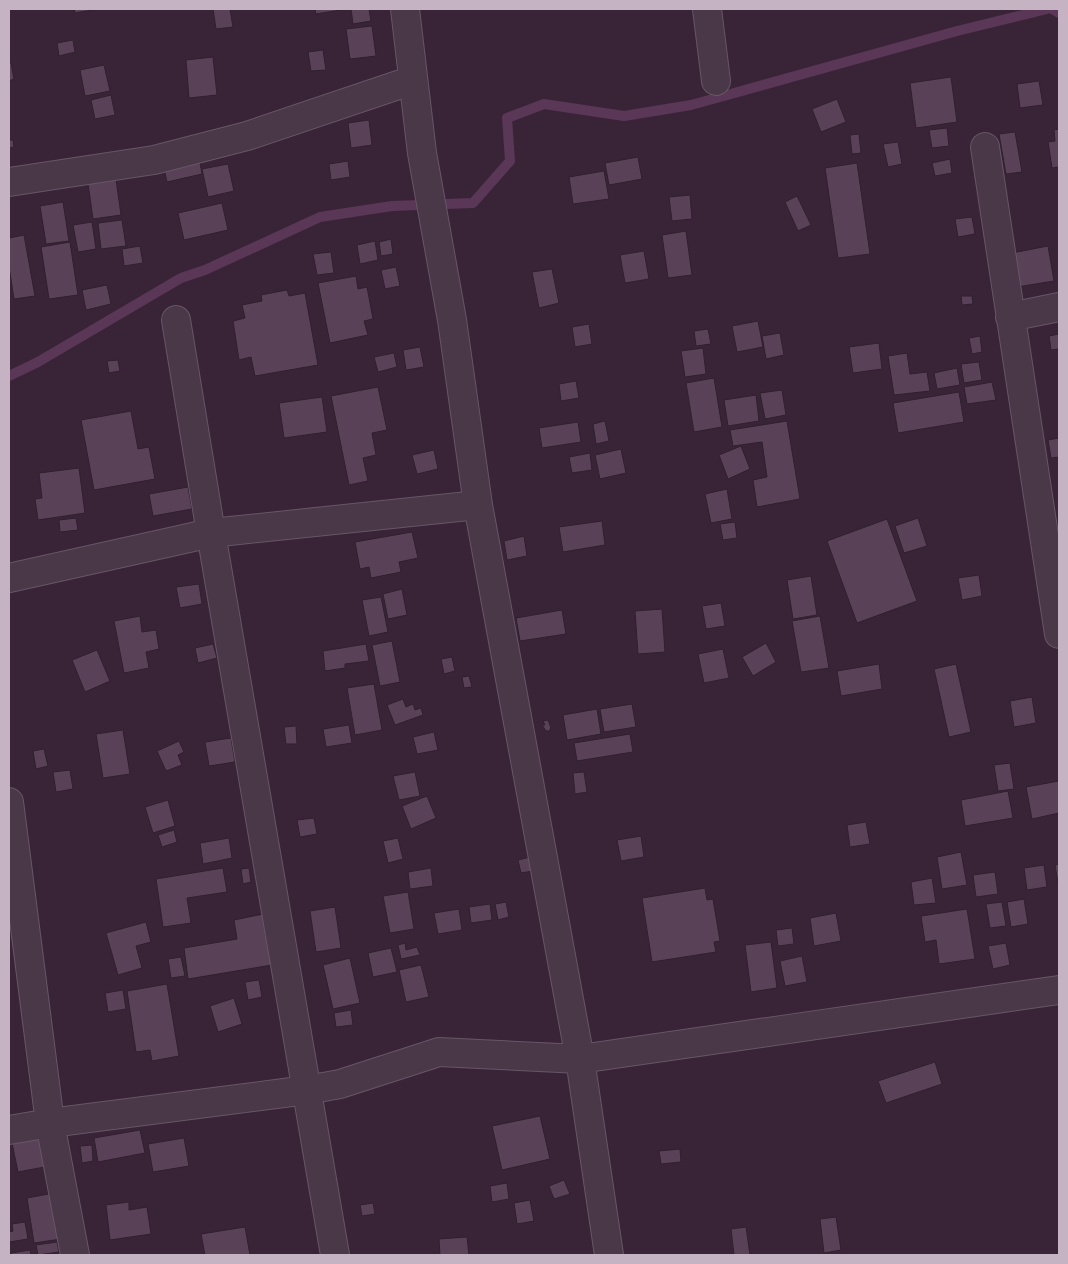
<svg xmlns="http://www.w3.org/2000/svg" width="1068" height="1264" viewBox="0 0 1068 1264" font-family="'Nunito Sans',sans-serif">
<rect width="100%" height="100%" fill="#392437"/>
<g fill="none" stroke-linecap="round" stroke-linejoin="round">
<!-- stream -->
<path stroke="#5a3657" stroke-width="10" d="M1052,9L1059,13
M9,376L38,362L181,278L205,270L320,217L392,206L473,203L510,161L507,118L544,104L624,116L691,105L957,31L1047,9"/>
</g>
<!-- building -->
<path fill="#594157" stroke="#301f2f" d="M74,9H98L75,13Z
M213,9H230L233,27L216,29Z
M315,9H347L316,14Z
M351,9H369L371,21L353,24Z
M372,26L376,56L350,59L346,29Z
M73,40L75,52L59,56L57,43Z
M323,50L326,70L311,71L308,52Z
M213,57L217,95L189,98L186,60Z
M9,63H11L14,79L9,81Z
M104,65L110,91L85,96L80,70Z
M951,77L957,122L916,128L910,83Z
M1039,81L1043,105L1020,108L1017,84Z
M111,95L115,115L95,119L91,100Z
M837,99L846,122L821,132L812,109Z
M369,120L372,145L351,148L348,123Z
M947,128L949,146L932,148L929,130Z
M1059,129V167L1052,168L1048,142L1055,141L1054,130Z
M1015,132L1022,172L1006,174L999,134Z
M859,134L861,153L852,154L850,135Z
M9,140H13L14,147L9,148Z
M898,142L902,164L888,167L883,144Z
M199,157L202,174L167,182L163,164Z
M638,157L642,179L609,185L605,163Z
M950,159L952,173L935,176L932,163Z
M348,161L350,177L331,180L329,164Z
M857,163L870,254L838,258L825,168Z
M228,164L234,191L208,197L202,169Z
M604,171L609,199L573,204L569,177Z
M115,172L121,215L93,219L87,177Z
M690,195L692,219L672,221L669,197Z
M797,196L811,225L798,231L785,202Z
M63,202L69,241L46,244L40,206Z
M222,203L228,230L184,240L178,213Z
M972,217L975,234L958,237L955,219Z
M122,220L126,246L101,249L98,223Z
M92,222L96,249L78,252L73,225Z
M686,231L692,275L668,278L662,235Z
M24,235L35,296L14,299L9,267V238Z
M391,239L393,254L381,256L379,242Z
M375,241L378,260L360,264L357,245Z
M70,242L78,295L49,299L41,247Z
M140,246L143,263L124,266L122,249Z
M1048,246L1054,281L1017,287L1012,253Z
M644,251L649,279L625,283L620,255Z
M331,252L334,273L317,275L313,254Z
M396,267L400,286L385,289L381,270Z
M552,269L559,303L539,308L532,272Z
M356,276L358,289L367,287L373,319L364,321L368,335L330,343L318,283Z
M107,285L111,304L86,310L82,290Z
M287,290L289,296L305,293L318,365L255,376L251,357L239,360L233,321L245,318L242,305L262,301L261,295Z
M961,296H972L973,304L962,305Z
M758,321L763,347L737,352L732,326Z
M589,324L592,344L575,347L572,327Z
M708,329L711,344L696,346L694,331Z
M780,333L784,355L766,359L762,336Z
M1059,334V349L1051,350L1049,336Z
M980,336L982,352L972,354L969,338Z
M879,343L882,369L853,373L849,347Z
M420,347L424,367L406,370L403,350Z
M703,348L706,374L685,377L681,351Z
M394,353L397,367L378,372L374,357Z
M907,353L910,374L927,372L930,391L894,395L888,356Z
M118,360L120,371L109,373L107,361Z
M979,362L982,380L964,383L961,364Z
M957,368L960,385L937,389L934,373Z
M714,378L722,427L694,432L686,383Z
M576,381L579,398L561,401L559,384Z
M992,382L996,400L967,404L964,387Z
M378,387L387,430L372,433L376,455L363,458L368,481L349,485L331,396Z
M782,390L786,415L765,419L760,393Z
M959,392L964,422L898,433L893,403Z
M756,395L759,421L728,426L724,400Z
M322,397L327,432L284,438L279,403Z
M131,411L138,449L149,447L155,479L94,490L81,420Z
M605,421L609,441L596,444L593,424Z
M787,421L800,499L757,507L753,480L767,477L762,442L733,446L730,430Z
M578,422L581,442L542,448L539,428Z
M1059,438V457L1051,458L1048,440Z
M741,446L750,469L728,479L719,455Z
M621,449L626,473L600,479L595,455Z
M434,450L438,469L417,474L412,455Z
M590,453L592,470L572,473L569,457Z
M79,468L85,513L38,520L35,499L42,498L39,473Z
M188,487L192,509L153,516L149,494Z
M727,489L732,519L711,523L705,494Z
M76,518L78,530L60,532L59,520Z
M918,518L927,546L904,553L895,526Z
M887,519L917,601L857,623L827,541Z
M602,521L605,545L563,552L559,527Z
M735,522L737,538L723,540L720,524Z
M412,532L418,558L399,562L401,572L371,578L369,567L360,569L355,542Z
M524,536L527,556L507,560L504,541Z
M979,575L982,596L962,600L958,578Z
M811,576L817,615L793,619L787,580Z
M199,584L202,604L180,608L176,587Z
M402,589L407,615L388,619L383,594Z
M381,597L388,632L369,636L362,600Z
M721,603L725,626L706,629L702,606Z
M662,609L665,652L638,654L635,611Z
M562,610L566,634L520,641L516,618Z
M140,616L142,632L156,630L159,649L146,652L149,668L124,673L114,621Z
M820,616L829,668L801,672L792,621Z
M392,641L400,682L380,686L372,645Z
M766,643L776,662L753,676L742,657Z
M213,644L217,658L198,663L195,648Z
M366,644L369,661L345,664V668L325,671L323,651Z
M723,649L729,678L704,683L698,654Z
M97,650L110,681L85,692L72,660Z
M452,657L455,671L444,674L441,659Z
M879,664L882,689L841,696L837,671Z
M956,664L971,732L949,737L934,669Z
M469,676L472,687L464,688L462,677Z
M374,684L382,730L355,735L347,688Z
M1032,697L1036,723L1014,727L1010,701Z
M403,699L406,707L413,704L415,710L421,708L423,715L395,725L387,705Z
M632,704L636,727L604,732L600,709Z
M597,709L601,734L567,740L563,715Z
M548,720L551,728L550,729V731H546L542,725H545L543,721Z
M349,725L352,743L326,747L323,729Z
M296,726L297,744H286L284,727Z
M123,730L130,774L103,778L96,734Z
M434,732L438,750L417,754L413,737Z
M630,734L633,752L577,761L574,743Z
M231,738L235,762L209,766L205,742Z
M179,741L184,752L178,755L182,765L166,771L157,751Z
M44,749L48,766L36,769L33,751Z
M1010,763L1014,789L998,791L994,765Z
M70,770L73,789L56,792L53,772Z
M415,772L420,796L399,800L393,776Z
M584,772L587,792L575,794L573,773Z
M1059,781V813L1032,819L1026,787Z
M1008,791L1013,818L965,826L961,800Z
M427,796L436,818L411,829L402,806Z
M168,800L175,826L153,833L145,807Z
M314,818L317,834L300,837L297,820Z
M866,822L870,844L850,847L847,825Z
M174,830L177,842L162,847L158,835Z
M641,836L644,857L621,861L617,840Z
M229,838L232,858L203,864L200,843Z
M398,838L403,859L388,863L383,841Z
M961,852L967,885L942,889L937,857Z
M530,857L533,871L521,873L518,860Z
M1059,864V889L1055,865Z
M1044,865L1047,887L1027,890L1024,868Z
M223,868L227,892L187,898L191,923L163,927L156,879Z
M249,868L251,882L243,884L241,869Z
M431,868L433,886L410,889L408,872Z
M995,872L998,894L976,897L973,875Z
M932,878L936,903L914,905L911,882Z
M705,888L707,900L713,899L720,941L714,942L716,952L652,962L642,898Z
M408,892L414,929L390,933L383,896Z
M1024,899L1028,924L1011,927L1007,902Z
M506,902L509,917L498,920L495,904Z
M1002,902L1006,926L990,928L986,904Z
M490,904L492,920L471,923L469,907Z
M335,907L341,948L316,952L310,911Z
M459,909L462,930L438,934L434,913Z
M967,909L975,959L939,964L936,940L925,942L921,916Z
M836,913L841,941L814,946L810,918Z
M263,914L272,965L188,979L184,948L237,939L234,920Z
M146,922L151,942L136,946L142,968L118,975L106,933Z
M792,928L794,944L778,946L776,930Z
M771,942L777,988L751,992L745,945Z
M405,943L406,950L417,947L420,955L401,959L398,945Z
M1006,943L1010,965L993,969L988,946Z
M391,948L397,972L373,977L368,953Z
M802,956L807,982L785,986L780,961Z
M181,957L185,976L171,978L168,959Z
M350,958L360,1003L333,1009L323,965Z
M421,965L429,997L406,1002L399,970Z
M259,980L262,997L248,1000L245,982Z
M167,984L179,1056L152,1061L150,1050L136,1052L127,991Z
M123,990L126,1009L108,1012L105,993Z
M234,998L242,1024L218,1032L210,1006Z
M351,1010L353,1025L336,1027L334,1013Z
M935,1062L942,1084L886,1103L878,1081Z
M540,1116L550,1159L502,1170L492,1126Z
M140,1130L145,1153L98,1162L94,1138Z
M45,1136L50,1166L18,1172L12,1143Z
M184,1138L189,1166L153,1172L148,1144Z
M92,1145L93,1161L82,1163L80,1146Z
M680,1149L681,1162L661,1164L659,1151Z
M564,1180L570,1194L554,1199L549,1186Z
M507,1183L509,1199L492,1202L490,1186Z
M54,1193L61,1239L34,1243L27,1198Z
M530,1200L534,1221L517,1224L514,1203Z
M129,1202V1210L147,1207L151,1234L110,1240L106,1205Z
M373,1203L375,1214L362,1216L360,1205Z
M836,1217L841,1250L824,1253L820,1219Z
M25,1222L28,1239L9,1242V1232L13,1231L12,1224Z
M245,1227L250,1255H205L201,1234Z
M746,1227L750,1255H734L731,1229Z
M467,1237L469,1255H440L439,1239Z
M57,1242L59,1252L38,1255L36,1245Z
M30,1250L31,1255H11V1253Z"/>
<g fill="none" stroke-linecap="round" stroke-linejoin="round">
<!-- minor casing -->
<g stroke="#675666" stroke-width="30">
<path id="minor" d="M405,9L422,153L452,320L478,505L580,1059L609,1255
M707,9L716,81
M985,147L1059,634
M9,182L154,160L247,136L413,80
M1010,317L1059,307
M176,320L211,533L335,1255
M9,578L211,533L478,505
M9,802L50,1123L75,1255
M9,1130L50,1123L307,1090L340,1084L439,1052L580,1059L1059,990"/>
</g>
<!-- minor -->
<use href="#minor" stroke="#4a3848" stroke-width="28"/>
</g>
<!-- border -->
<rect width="1068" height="1264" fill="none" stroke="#c5b3c3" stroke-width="20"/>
</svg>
